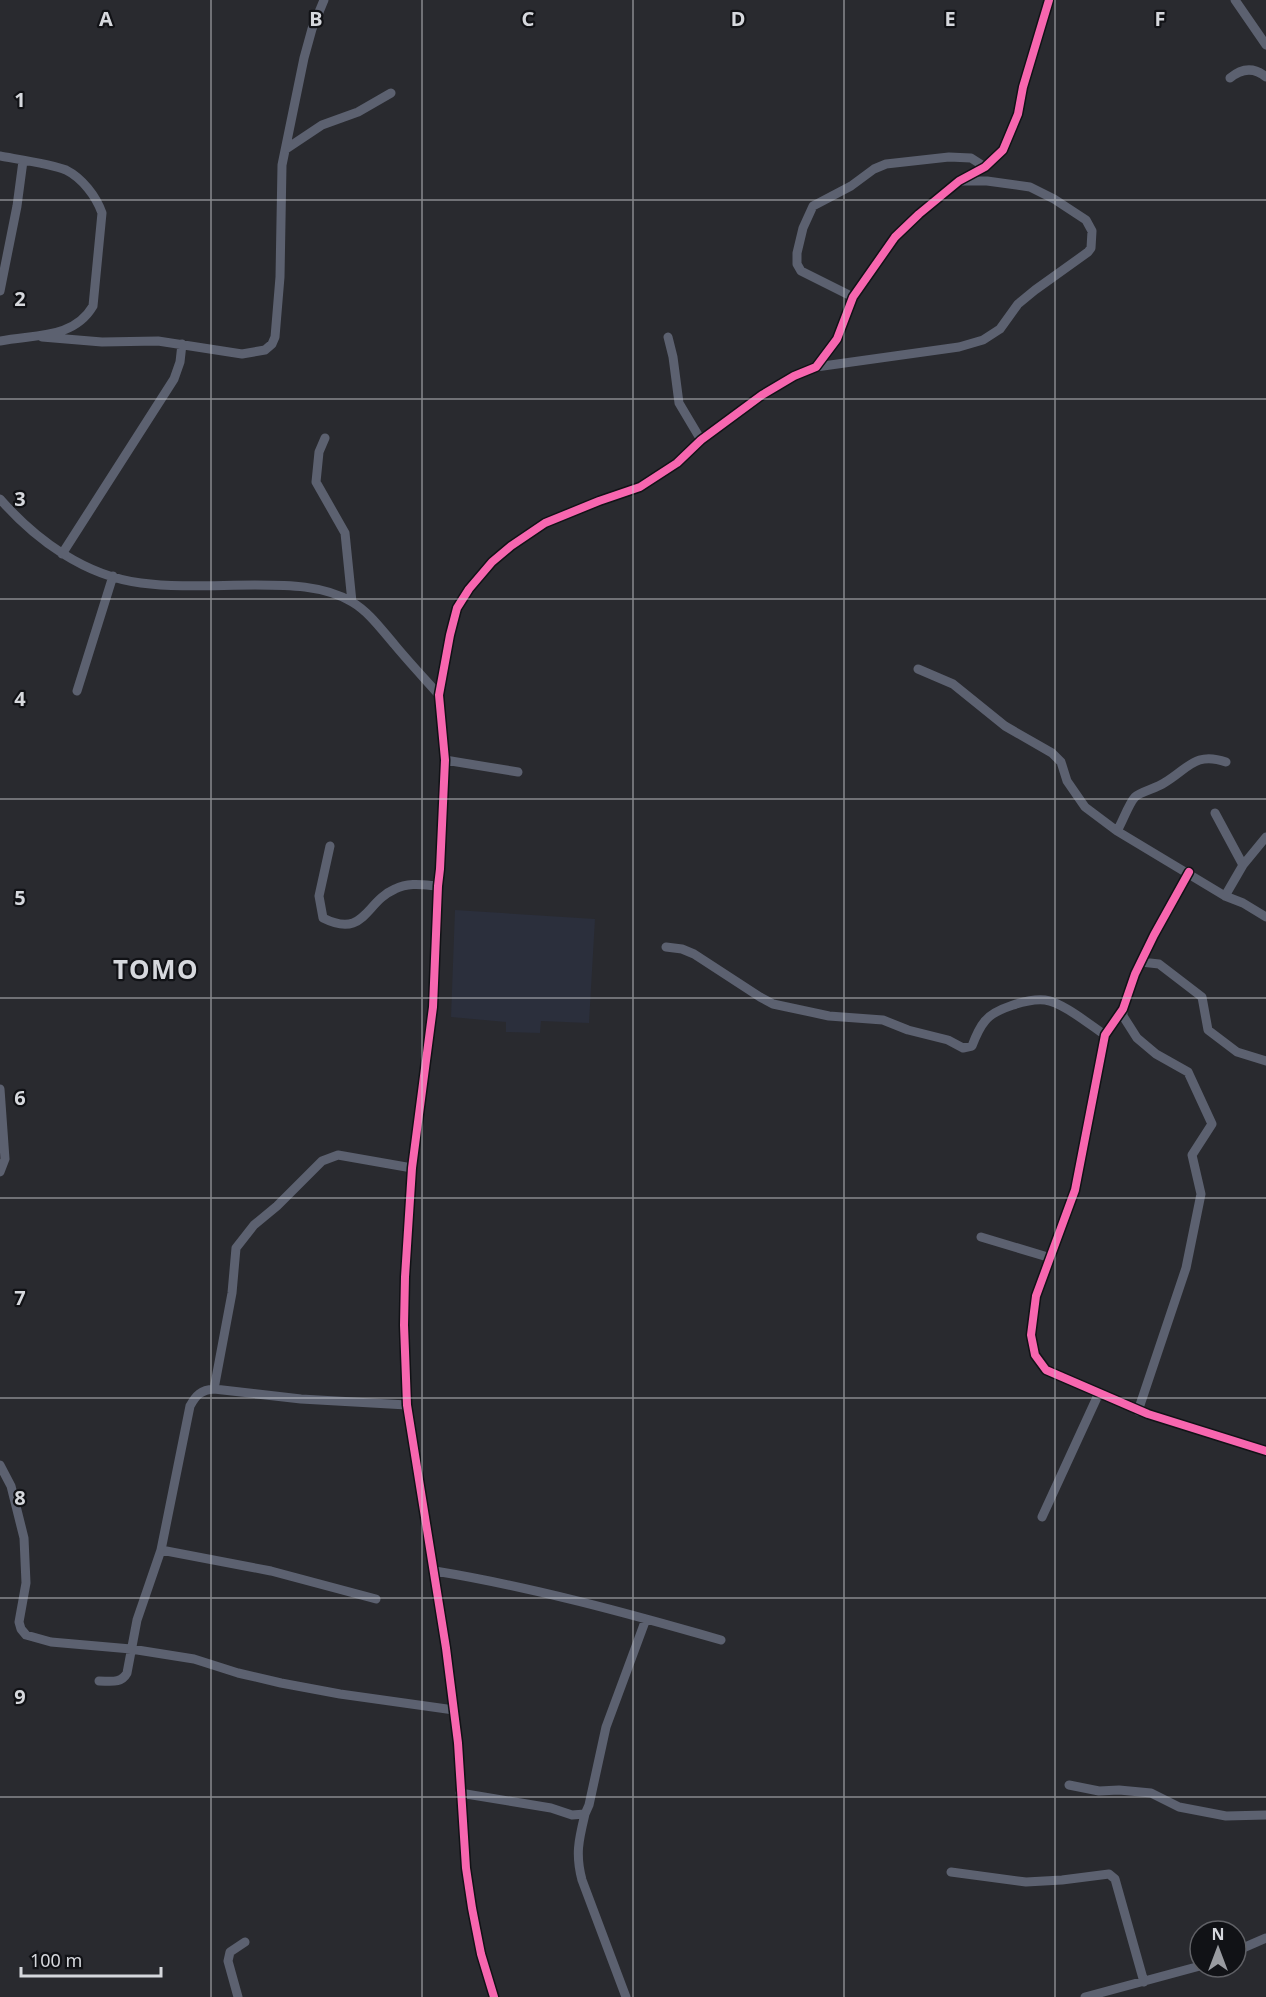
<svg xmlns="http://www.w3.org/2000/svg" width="1266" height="1997" viewBox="0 0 1266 1997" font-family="'Noto Sans',sans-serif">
<rect width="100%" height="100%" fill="#292a2f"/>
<!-- built -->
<path fill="#2b2f3c" d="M455,910L595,919L589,1023L541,1021L540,1033L506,1032V1022L451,1017Z"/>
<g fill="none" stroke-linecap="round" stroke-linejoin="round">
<!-- minor -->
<path stroke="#5c6170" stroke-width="9" d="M1235,0L1266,45
M1230,78C1242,68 1254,67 1266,77
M286,149L322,125L358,112L391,93
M0,156C16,159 52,164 66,170C82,178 96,196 102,213L93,306C73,340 33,334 0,341
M0,291L17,206L23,161
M853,297L801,271L797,264V253L803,228L813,206L851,186L874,169L886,164L949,157L971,158L985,167
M42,337L102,342L158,341L242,354L265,350L272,344L275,337L280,277L282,165L304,58L312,29L324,0
M668,337L673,357L679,403L701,440
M816,367L959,347L983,340L1000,329L1018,304L1035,290L1088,252L1091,248L1092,231L1086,220L1054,199L1030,187L987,181H961
M325,438L319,452L316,482L345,533L352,602
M0,499C36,540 85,576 141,583C179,588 217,585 255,585C287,585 324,585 352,602C369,612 381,629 394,644C408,661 424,678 439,695
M62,554L174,379L180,362L182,344
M918,669L953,684L1005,726L1052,753L1061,762L1067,781L1085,807L1117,831L1225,896L1243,903L1266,917
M77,691L113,576
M445,760L518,772
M1215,813L1243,865
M1117,831C1122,823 1129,803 1135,797C1140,792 1157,788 1164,783C1188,769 1195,751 1226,762
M330,846L319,896L323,918C365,939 365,902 395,889C409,882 424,885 438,886
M1189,872L1154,935L1135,974L1123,1009L1105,1035L1075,1190L1036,1296L1031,1335L1035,1355L1046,1370L1148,1414L1266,1451
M1225,896L1243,865L1266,837
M666,947L682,949L694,954L760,997L773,1004L829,1016L883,1020L908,1030L948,1040L963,1048L972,1046C975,1038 979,1028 985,1021C994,1009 1029,998 1045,1000C1062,1002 1090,1025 1105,1035
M1141,962L1159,964L1202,997L1208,1030L1237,1052L1266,1061
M1123,1009V1016L1137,1038L1156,1054L1188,1072L1212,1124L1192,1155L1201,1194L1186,1268L1138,1411
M0,1089L5,1159L0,1172
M981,1237L1051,1258
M214,1389L232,1293L236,1248L254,1225L277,1206L322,1161L338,1155L412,1168
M0,1465L11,1486L24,1538L26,1583L19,1622L21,1629L26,1635L51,1642L131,1649L194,1659L238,1673L281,1683L340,1694L454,1710
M1042,1517L1099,1393
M161,1550L271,1571L376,1599
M435,1571C532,1587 627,1613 721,1640
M99,1681C110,1681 121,1684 127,1673L137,1620L161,1550L190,1406C196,1395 201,1390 214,1389L301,1399L407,1405
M1069,1785L1099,1791L1119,1790L1151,1793L1179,1807L1226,1816L1266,1815
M460,1793L551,1808L572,1815L585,1814L589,1805L606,1727L646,1619
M585,1814C579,1839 575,1854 582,1880L626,1997
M951,1872L1026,1882L1062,1880L1109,1874L1115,1879L1144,1982
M1236,1951L1266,1938
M238,1997L228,1961L230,1952L245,1942
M494,1997L481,1954L472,1908L466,1868L458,1743L446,1648L407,1405L404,1325L405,1277L412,1168L433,1007L438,886L440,869L445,760L439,695L450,635L457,608L469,589L492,562L511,546L545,523L599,501L640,487L677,463L701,440L762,395L794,376L816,367L837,339L853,297L895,237L919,214L959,181L985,167L1003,150L1018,114L1023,87L1049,0
M1085,1997L1200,1966"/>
<!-- cycleway casing -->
<g stroke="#111216" stroke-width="11">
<path id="cycleway" d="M1189,872L1154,935L1135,974L1123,1009L1105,1035L1075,1190L1036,1296L1031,1335L1035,1355L1046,1370L1148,1414L1266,1451
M494,1997L481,1954L472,1908L466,1868L458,1743L446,1648L407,1405L404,1325L405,1277L412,1168L433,1007L438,886L440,869L445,760L439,695L450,635L457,608L469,589L492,562L511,546L545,523L599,501L640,487L677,463L701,440L762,395L794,376L816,367L837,339L853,297L895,237L919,214L959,181L985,167L1003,150L1018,114L1023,87L1049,0"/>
</g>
<!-- cycleway -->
<use href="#cycleway" stroke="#f766af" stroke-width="8"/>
</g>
<!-- grid -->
<path fill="none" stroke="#d6d8dd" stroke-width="1.5" stroke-opacity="0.55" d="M211,0V1997M422,0V1997M633,0V1997M844,0V1997M1055,0V1997M0,200H1266M0,399H1266M0,599H1266M0,799H1266M0,998H1266M0,1198H1266M0,1398H1266M0,1598H1266M0,1797H1266"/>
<g text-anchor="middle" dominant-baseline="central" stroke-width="4.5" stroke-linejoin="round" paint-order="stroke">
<!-- district labels -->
<g font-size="26" font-weight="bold" letter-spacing="1.5" fill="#d6d8dd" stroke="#111216">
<text x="156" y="969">TOMO</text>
</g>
</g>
<g font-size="20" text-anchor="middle" font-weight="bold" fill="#d6d8dd" stroke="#111216" stroke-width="4.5" stroke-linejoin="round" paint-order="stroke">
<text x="106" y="26">A</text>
<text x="316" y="26">B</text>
<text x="528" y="26">C</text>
<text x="738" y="26">D</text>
<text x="950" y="26">E</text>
<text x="1160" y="26">F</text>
<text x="20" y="107">1</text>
<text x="20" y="306">2</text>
<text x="20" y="506">3</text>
<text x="20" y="706">4</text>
<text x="20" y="905">5</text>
<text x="20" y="1105">6</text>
<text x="20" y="1305">7</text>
<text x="20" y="1505">8</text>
<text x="20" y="1704">9</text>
</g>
<!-- north arrow -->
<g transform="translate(1218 1949)"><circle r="28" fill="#111216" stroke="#606166" stroke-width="1.5"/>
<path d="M0-4.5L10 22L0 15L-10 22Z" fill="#999ba0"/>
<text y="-9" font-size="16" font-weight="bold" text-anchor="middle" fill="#d6d8dd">N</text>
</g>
<!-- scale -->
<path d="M21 1967v9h140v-9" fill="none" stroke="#d6d8dd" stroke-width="3"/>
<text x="30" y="1967" font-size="18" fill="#d6d8dd" stroke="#111216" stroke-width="4.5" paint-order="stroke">100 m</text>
</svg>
